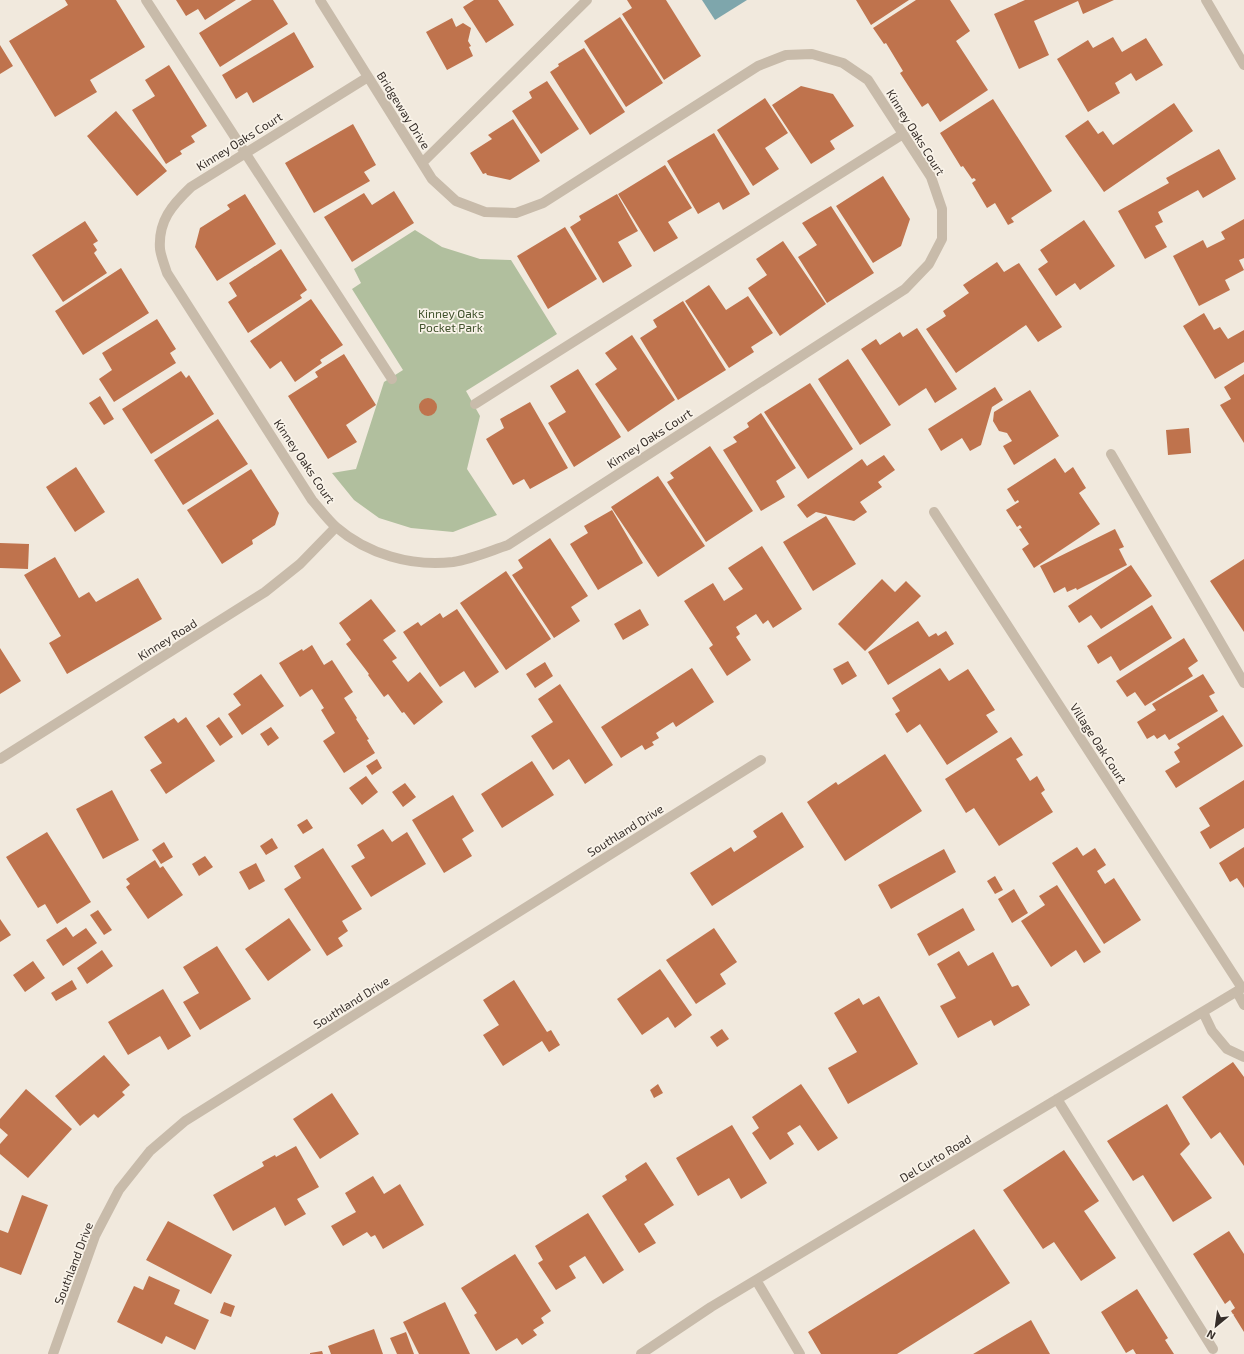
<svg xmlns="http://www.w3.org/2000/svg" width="1244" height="1354" viewBox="0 0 1244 1354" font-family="'Exo 2',sans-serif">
<rect width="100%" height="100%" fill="#f1e9dd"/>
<!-- green -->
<path fill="#b1bf9e" d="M415,230L442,247L480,259L511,260L557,334L466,391L480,416L467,469L497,515L453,532L411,528L379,518L354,500L332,473L356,469L384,382L403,370L352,289L361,283L354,269Z"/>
<!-- water -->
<path fill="#7ea6ac" d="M702,0H747L715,20Z"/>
<!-- building -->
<path fill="#bf734d" d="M65,0H116L145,47L90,80L97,92L55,117L9,41L68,5Z
M176,0H236L205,20L198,9L186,16Z
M252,0H273L288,24L220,67L199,33Z
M474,0H498L514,25L486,43L463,7Z
M627,0H666L701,56L664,80L622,14L632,8Z
M856,0H909L871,25Z
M916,0H950L970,31L956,41L988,90L940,122L928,103L922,107L900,73L903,71L886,43L884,44L873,28Z
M1025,0H1114L1083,14L1078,1L1034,21L1049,55L1019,69L994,14Z
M620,17L663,83L626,107L584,41Z
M452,18L456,27L463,23L471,28L468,41L471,46L469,47L473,56L447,70L426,32Z
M294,32L314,67L253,103L247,92L236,99L222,75Z
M1113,37L1122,52L1146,38L1163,65L1136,81L1131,73L1115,83L1120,93L1088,112L1057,59L1088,40L1093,48Z
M0,45L13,66L0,74Z
M584,48L625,112L590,135L550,72L559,66L558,64Z
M169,65L207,126L191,136L195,142L180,151L182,154L166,164L132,110L155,96L145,80Z
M547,81L579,129L541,154L512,111L532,98L529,92Z
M801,86L833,94L854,126L830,141L835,149L811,164L772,105Z
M765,98L788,133L765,148L779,169L753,186L717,130Z
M993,99L1052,191L1011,218L1014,222L1008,225L995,203L987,208L972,183L976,180L974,178L972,179L963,166L961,167L940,133Z
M1174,103L1193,131L1104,192L1065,136L1088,120L1098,134L1103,131L1113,145Z
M116,111L167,171L137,196L87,136Z
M513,119L540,161L510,180L487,175L486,173L483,174L470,153L492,139L488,135Z
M353,124L376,165L364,172L370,181L314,213L285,163Z
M714,133L750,194L723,210L719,202L698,214L667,161Z
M1219,149L1236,179L1203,198L1198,190L1158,212L1163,222L1155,226L1167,247L1145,259L1118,211L1169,183L1166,178Z
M665,165L692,208L668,222L678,238L654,252L618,194Z
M883,176L910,219L901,246L873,263L836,206Z
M394,191L414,223L352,262L324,217L364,193L372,205Z
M245,194L276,244L217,281L195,247L200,228L230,209L227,205Z
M617,194L638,231L618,242L632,266L603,283L570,227L581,220L579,216Z
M831,206L874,273L827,303L798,257L817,245L802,223Z
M1244,219V258L1239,260L1244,270L1225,280L1230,290L1199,306L1173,256L1203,240L1207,248L1225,239L1221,232Z
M1084,220L1115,266L1080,290L1075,283L1056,296L1038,269L1048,262L1040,250Z
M85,221L98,241L93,244L97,250L94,253L107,273L63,302L32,255Z
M565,227L597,279L548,309L517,256Z
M783,241L826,304L780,336L748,288L767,275L756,259Z
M281,249L307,290L300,295L302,298L248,333L228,302L237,296L229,283Z
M997,262L1004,272L1019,263L1062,327L1038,342L1026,325L956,373L926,329L946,316L943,311L969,293L963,285Z
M121,268L149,313L83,355L55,311Z
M709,285L726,310L748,296L773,333L751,347L754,352L729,368L685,301Z
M311,299L343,345L320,360L322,363L295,382L281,361L270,369L250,341Z
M683,301L726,370L678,400L640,338L657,327L653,320Z
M1204,313L1214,330L1220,327L1228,339L1244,330V362L1215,379L1183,326Z
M157,319L176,349L170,353L176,363L114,402L99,379L112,370L102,353Z
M917,328L957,389L935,403L926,388L899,406L861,349L876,339L880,345L900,332L903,337Z
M632,335L675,400L628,432L595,384L617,369L605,353Z
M344,354L376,405L346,425L357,442L328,459L288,396L318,377L315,372Z
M848,359L891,425L860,445L818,379Z
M578,369L621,437L574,467L548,423L566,412L550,386Z
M181,371L186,378L189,375L214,414L151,454L122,409Z
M1244,374V443L1220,405L1231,399L1224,387Z
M810,383L853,449L808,479L764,412Z
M995,387L1003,400L992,407L981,445L970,451L962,438L941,451L928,429Z
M1030,390L1059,436L1014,465L1003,446L1012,441L1007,433L999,431L993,421L994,412Z
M100,396L114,419L104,425L89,403Z
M419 407a9 9 0 1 1 18 0a9 9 0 1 1-18 0Z
M530,402L568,468L530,489L524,479L513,485L486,439L504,428L500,419Z
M761,413L796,468L776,481L785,497L761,511L723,450L737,442L733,437L749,427L747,423Z
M218,419L248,464L183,505L154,460Z
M1189,428L1191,453L1168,455L1166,430Z
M710,446L753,511L706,542L667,482L674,478L670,473Z
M884,455L895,470L878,482L882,487L860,502L867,512L854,521L816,512L807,518L797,505L862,459L867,466Z
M1055,458L1065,473L1073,467L1086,488L1079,493L1100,524L1034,568L1022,549L1029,544L1019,529L1022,528L1020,525L1017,527L1006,510L1019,502L1018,500L1015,502L1007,489Z
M76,467L105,512L75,532L46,487Z
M251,469L279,513L275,525L252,540L253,544L222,564L187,510Z
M658,476L705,546L658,577L611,507Z
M612,510L643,563L598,590L570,544L588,533L584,526Z
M826,516L856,564L813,591L783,542Z
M1115,529L1124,547L1119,549L1127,565L1077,590L1076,588L1067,592L1065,587L1054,593L1040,566Z
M550,538L588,596L571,607L580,621L554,638L512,575L523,568L518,560Z
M0,543L29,544L28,569L0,568Z
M762,546L802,609L773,628L768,620L763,624L756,614L736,627L740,634L736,637L751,660L727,676L709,648L713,645L684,601L713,583L724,601L743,589L728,568Z
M55,557L79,598L89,592L96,602L138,578L162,619L67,674L49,643L61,636L24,575Z
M1244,559V632L1210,581Z
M1131,565L1152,596L1101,629L1091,615L1079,623L1068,606Z
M506,571L551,639L506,670L460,603Z
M882,579L895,592L906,581L921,596L865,651L838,624Z
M371,599L396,631L383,640L397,658L392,661L408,682L420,672L443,702L414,725L404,712L402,713L388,694L384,697L368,675L369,674L346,644L351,640L339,623Z
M1152,605L1172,638L1120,671L1111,656L1098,664L1087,646Z
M457,609L499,672L475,688L464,671L440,687L403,632L418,622L421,626L440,613L443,618Z
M640,609L649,625L623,640L614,624Z
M918,621L929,637L936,633L938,636L946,631L954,644L888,685L868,652Z
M1184,638L1198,661L1188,668L1193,676L1145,706L1135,692L1127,697L1116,681Z
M312,645L324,665L332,660L353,692L344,698L357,718L356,719L369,739L367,740L375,753L344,773L323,741L335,733L321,710L324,708L312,689L300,697L279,663L302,649L303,651Z
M0,648L21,681L0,694Z
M848,661L857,676L842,685L833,669Z
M545,662L553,676L535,688L526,674Z
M692,668L714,702L676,727L673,722L656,733L659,738L652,742L654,745L645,750L642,745L621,758L601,727Z
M940,668L949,681L968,669L995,710L986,715L998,732L947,765L920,724L907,733L895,714L900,711L892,698Z
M261,674L284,706L242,735L228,714L241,705L233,694Z
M1203,674L1215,693L1209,696L1218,711L1169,740L1165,734L1157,739L1154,735L1147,739L1137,722L1156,710L1152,704Z
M560,684L613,765L585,784L569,759L553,770L531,736L553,722L538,699Z
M1223,715L1243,746L1176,788L1165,771L1180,762L1174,752L1180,748L1177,744Z
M186,717L215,761L166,794L150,770L162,763L144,737L174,718L178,723Z
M219,717L233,737L220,746L206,726Z
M271,727L279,738L268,746L260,734Z
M1011,737L1023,755L1016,759L1030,781L1037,776L1045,790L1041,793L1053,812L999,846L974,808L966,813L945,779Z
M885,754L922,811L845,861L807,802L836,782L838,785Z
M377,759L382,768L372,775L366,766Z
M532,761L554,795L502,828L481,794Z
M366,776L378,792L362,805L349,788Z
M1244,780V828L1210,849L1200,832L1210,826L1199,808Z
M405,783L416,797L403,807L392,792Z
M112,790L139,840L103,859L76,809Z
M453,795L474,831L462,839L472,856L444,873L412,820Z
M782,812L804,847L712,906L690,873L731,847L734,852L757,837L753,831Z
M307,819L313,828L303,834L297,825Z
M383,829L392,842L407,832L426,864L371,897L351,866L365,858L357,845Z
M47,832L91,902L57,924L45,904L38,908L6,857Z
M272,838L278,848L266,855L260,846Z
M164,842L173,857L161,864L152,850Z
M1077,847L1083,856L1095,848L1106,865L1097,871L1105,884L1114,878L1141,920L1104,944L1052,863Z
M1244,847V888L1237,878L1230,882L1219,863Z
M323,848L362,909L342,921L348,931L338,938L343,946L327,956L284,889L301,878L294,866Z
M944,849L956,872L891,909L878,885Z
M205,856L213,867L199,876L192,864Z
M155,860L160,868L163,866L183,895L148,919L126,887L130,884L126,879Z
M256,863L265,881L249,890L239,872Z
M995,876L1003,890L995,894L987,881Z
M1057,885L1101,952L1084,963L1076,950L1051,967L1021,921L1045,905L1039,896Z
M1014,889L1028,913L1012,923L998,899Z
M963,908L975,930L929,956L917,934Z
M98,910L112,930L104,935L90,915Z
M289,918L311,950L268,981L245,949Z
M0,919L11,935L0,942Z
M66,927L73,937L86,928L97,943L63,966L46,940Z
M714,928L737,962L720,974L726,984L696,1004L666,960Z
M217,946L251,999L200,1030L183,1002L199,993L183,967Z
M102,950L113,966L87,984L77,968Z
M959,951L968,966L993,952L1012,987L1018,985L1030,1005L994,1026L991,1020L958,1038L940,1006L956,998L937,964Z
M33,961L45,978L25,992L13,975Z
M660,969L692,1015L675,1028L668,1017L642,1035L617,999Z
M72,980L77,989L56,1001L51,993Z
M514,980L547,1032L551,1030L560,1045L549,1052L542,1041L503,1066L483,1035L499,1025L483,1000Z
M163,989L191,1036L168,1050L160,1036L128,1055L108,1022Z
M879,996L918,1064L848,1104L828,1068L857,1052L834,1013L859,998L863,1005Z
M722,1029L729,1039L717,1047L710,1037Z
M104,1055L130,1085L122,1092L125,1095L98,1118L94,1114L80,1126L55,1096Z
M1233,1062L1244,1077V1166L1220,1132L1211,1139L1182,1097Z
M658,1084L663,1093L654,1098L650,1090Z
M801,1084L838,1138L818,1151L800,1125L787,1133L794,1144L770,1160L752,1133L759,1128L752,1117Z
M26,1089L72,1129L28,1178L0,1154V1144L8,1135L0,1128V1119Z
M332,1093L359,1134L320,1159L293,1119Z
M1167,1104L1190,1144L1180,1154L1212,1198L1173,1222L1143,1175L1133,1181L1107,1141Z
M732,1125L767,1183L741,1199L729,1178L698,1196L676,1158Z
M296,1146L319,1187L297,1199L306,1214L285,1226L275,1207L233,1231L213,1195L264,1166L262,1162L275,1155L276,1157Z
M1064,1150L1099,1201L1084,1211L1116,1258L1081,1281L1054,1242L1043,1249L1003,1190Z
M646,1162L674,1205L644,1224L656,1243L639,1253L602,1196L627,1180L625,1176Z
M373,1176L384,1194L400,1184L424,1225L383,1249L375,1235L371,1237L367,1232L343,1246L331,1226L356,1212L345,1193Z
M22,1195L48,1205L21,1275L0,1267V1230L8,1233Z
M588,1213L624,1270L603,1284L585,1256L569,1266L576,1278L556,1290L538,1263L543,1260L535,1246Z
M168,1221L232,1255L211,1294L146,1260Z
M974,1229L1010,1283L897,1354H821L808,1332Z
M1229,1231L1244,1254V1332L1231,1311L1235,1308L1230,1300L1225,1304L1193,1254Z
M515,1254L551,1311L541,1318L544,1323L533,1330L537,1335L522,1345L517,1338L496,1351L474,1315L477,1313L461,1288Z
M149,1276L180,1290L174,1304L209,1320L195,1350L166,1336L162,1344L117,1322L134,1286L143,1290Z
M1137,1289L1168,1338L1165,1340L1174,1354H1136L1133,1349L1126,1353L1101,1312Z
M224,1302L235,1306L231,1317L220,1313Z
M445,1302L470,1354H419L403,1322Z
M1031,1320L1050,1354H973Z
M374,1329L383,1354H331L328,1346Z
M406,1332L414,1354H397L390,1338Z
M322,1351L323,1354H310V1353Z"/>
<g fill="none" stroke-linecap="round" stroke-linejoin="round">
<!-- minor -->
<path stroke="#c8bbaa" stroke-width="10" d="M146,0L392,379
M320,0L432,179L456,201L485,212L516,213L543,203L758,66L786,55L812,54L843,63L868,80L931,177L942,209V239L929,264L905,289L508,545C490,551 472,559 453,562C412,567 367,554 336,527C327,519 320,509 312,500L167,273C165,266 161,257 160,249C158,221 172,205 191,187L368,77
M1206,0L1244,65
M422,163L587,0
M475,404L903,134
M1111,454L1244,683
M934,512L1242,988
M0,759L265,592L300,564L336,527
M1237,992L1244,1005
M1203,1012L1212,1031L1227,1049L1244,1057
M1057,1099L1213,1349
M756,1280L800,1354
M53,1354L95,1236L119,1190L150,1151L185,1121L761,760
M641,1354L711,1307L1244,987"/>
</g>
<g text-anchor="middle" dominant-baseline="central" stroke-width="3.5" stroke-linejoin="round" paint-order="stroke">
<!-- street labels -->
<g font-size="12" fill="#362e29" stroke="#f9f3e9">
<text transform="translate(404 110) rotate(58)">Bridgeway Drive</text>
<text transform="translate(916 132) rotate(58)">Kinney Oaks Court</text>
<text transform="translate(239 141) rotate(-32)">Kinney Oaks Court</text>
<text transform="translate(649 438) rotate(-33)">Kinney Oaks Court</text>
<text transform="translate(305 461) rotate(56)">Kinney Oaks Court</text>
<text transform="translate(167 639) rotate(-32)">Kinney Road</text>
<text transform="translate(1099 743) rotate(57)">Village Oak Court</text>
<text transform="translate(625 830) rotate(-32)">Southland Drive</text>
<text transform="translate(351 1002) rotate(-32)">Southland Drive</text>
<text transform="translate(935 1158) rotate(-31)">Del Curto Road</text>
<text transform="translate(73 1263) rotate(-69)">Southland Drive</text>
</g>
<!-- park labels -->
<g font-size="12" fill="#42532e" stroke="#f9f3e9">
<text x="451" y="313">Kinney Oaks<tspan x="451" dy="14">Pocket Park</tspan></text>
</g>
</g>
<!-- north arrow -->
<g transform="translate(1216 1326) rotate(209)" stroke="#f9f3e9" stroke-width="3" paint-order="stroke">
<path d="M0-3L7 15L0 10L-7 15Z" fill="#362e29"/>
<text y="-6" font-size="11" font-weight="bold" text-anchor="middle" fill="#362e29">N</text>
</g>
</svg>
